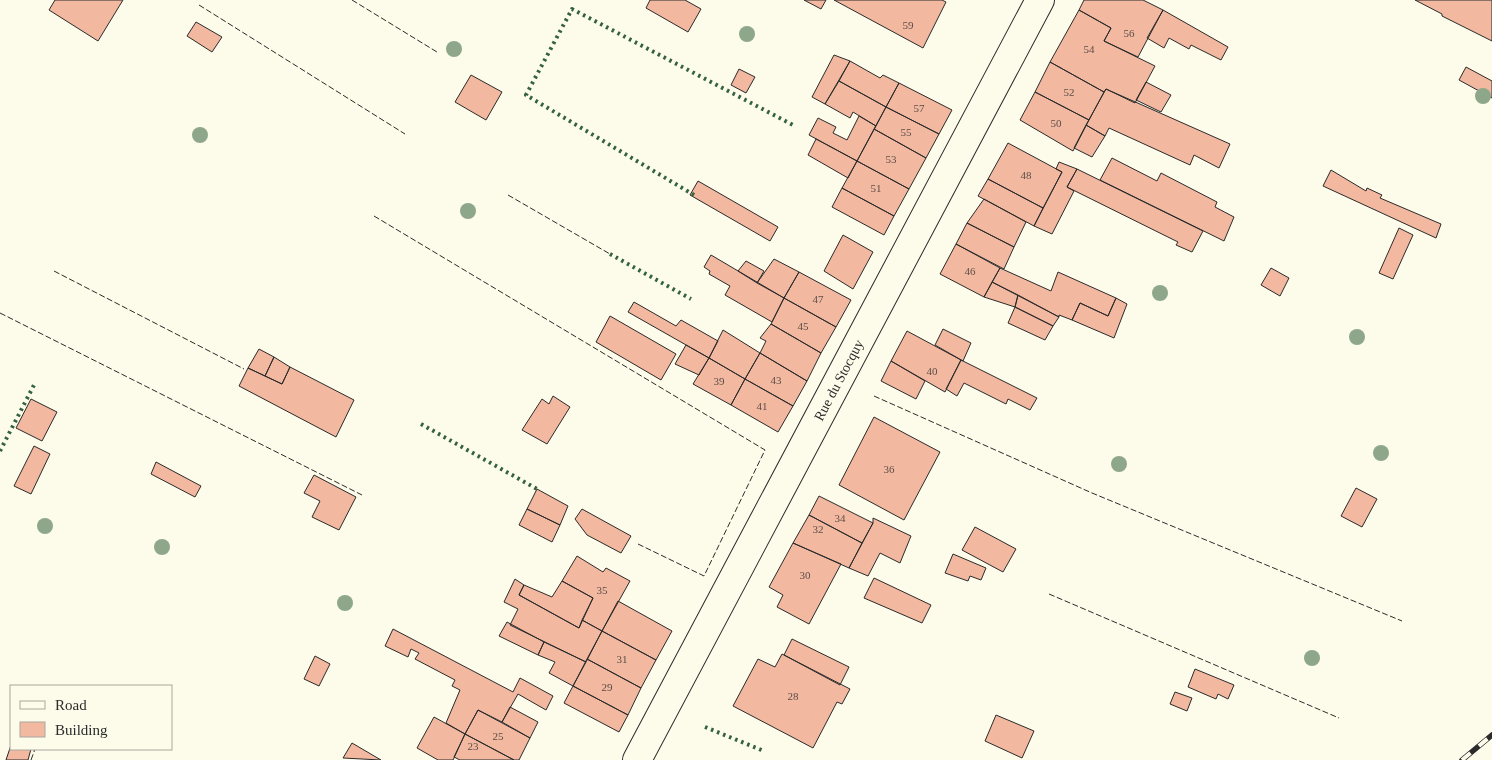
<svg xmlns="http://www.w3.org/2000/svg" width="1492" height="760" viewBox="0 0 1492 760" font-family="'Times New Roman',serif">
<rect width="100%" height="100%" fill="#fdfbea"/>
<!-- building -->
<path fill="#f2b8a0" stroke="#2b2b2b" d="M55,0H123L98,41L49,10Z
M650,0H685L701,9L688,32L646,8Z
M804,0H826L821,9Z
M834,0H942L946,2L923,48Z
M1084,0H1143L1163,10L1138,57L1104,41L1111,28L1079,10Z
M1415,0H1492V41L1442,16V14Z
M1079,10L1111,28L1104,41L1155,66L1135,103L1106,89L1104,92L1050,62Z
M1163,10L1228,47L1221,60L1191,45L1189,49L1169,38L1164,48L1147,38Z
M196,22L222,37L212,52L187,36Z
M834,55L850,61L825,104L812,97Z
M850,61L880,78L883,75L899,83L886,107L839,81Z
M1050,62L1104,92L1089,120L1035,92Z
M1466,67L1492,81V98L1459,80Z
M739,69L755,77L746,93L731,85Z
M471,75L502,92L486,120L455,102Z
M839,81L886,107L876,126L853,112L850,118L825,104Z
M1146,82L1171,95L1161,112L1136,100Z
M899,83L952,110L939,134L886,107Z
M1106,89L1230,144L1219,168L1194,155L1190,165L1109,128L1105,136L1086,125Z
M1035,92L1089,120L1073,151L1020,120Z
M886,107L939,134L926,158L874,129Z
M859,116L876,126L857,161L809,135L818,118L836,127L833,133L847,140Z
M1086,125L1105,136L1092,157L1074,148Z
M874,129L926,158L909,189L857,161Z
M816,139L857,161L848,178L808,155Z
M1008,143L1062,172L1043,208L988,179Z
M1112,158L1157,181L1161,173L1217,202L1215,207L1234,217L1224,241L1100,180Z
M857,161L909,189L894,216L842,188Z
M1059,162L1077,169L1067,187L1074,191L1052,234L1034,226L1062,172L1056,169Z
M1077,169L1203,231L1192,252L1176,245L1178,242L1067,187Z
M1331,170L1366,191L1367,188L1382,195L1380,198L1441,224L1436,238L1323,186Z
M988,179L1043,208L1034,226L978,196Z
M698,181L778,227L770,241L690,195Z
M842,188L894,216L884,235L832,207Z
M984,199L1026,222L1014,247L967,223Z
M967,223L1014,247L1004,269L956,244Z
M1399,228L1413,235L1393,279L1379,273Z
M843,235L873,252L853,289L824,271Z
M956,244L1000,268L984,297L940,274Z
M711,255L784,298L772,322L725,295L730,286L709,274L710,271L704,267Z
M774,259L799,272L784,298L757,283Z
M746,261L764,271L757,283L738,271Z
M1000,268L1051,291L1058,272L1116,298L1108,316L1080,303L1072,320L1059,315V317L992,282Z
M1271,268L1289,278L1280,296L1261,285Z
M799,272L851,300L836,327L784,298Z
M992,282L1018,295L1015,307L984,297Z
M1018,295L1059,317L1053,326L1015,307Z
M784,298L836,327L821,353L771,324Z
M1116,298L1127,304L1114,338L1072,320L1080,303L1108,316Z
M634,302L676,326L681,320L718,341L709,358L628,312Z
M1015,307L1053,326L1045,340L1008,323Z
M610,316L676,354L661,380L596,342Z
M771,324L821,353L807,381L760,353L766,341L760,338Z
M943,329L971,343L963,361L935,345Z
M723,330L760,353L745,379L709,358Z
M907,331L961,360L945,392L891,361Z
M686,345L709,358L699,375L675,364Z
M259,349L274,357L265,376L248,368Z
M760,353L807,381L793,406L745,379Z
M274,357L290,367L282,384L265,376Z
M709,358L745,379L731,405L693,384Z
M961,360L1037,398L1030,410L1008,399L1006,404L964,383L957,396L946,389Z
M891,361L925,381L916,399L881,381Z
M290,367L354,400L336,437L239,386L248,368L282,384Z
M745,379L793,406L778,432L731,405Z
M553,396L570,407L547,444L522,430L542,399L549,404Z
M31,399L57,412L42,441L16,428Z
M874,417L940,452L904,520L839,485Z
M34,446L50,454L31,494L14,486Z
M156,462L201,486L195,497L151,474Z
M314,475L356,497L339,530L312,517L320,501L304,493Z
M1356,488L1377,499L1362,527L1341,516Z
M537,489L568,506L560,525L527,509Z
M819,496L873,523L862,543L809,515Z
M527,509L560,525L552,542L519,525Z
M582,509L631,536L621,553L587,535L575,519Z
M809,515L862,543L849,568L793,543Z
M873,518L911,536L900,563L880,553L868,576L849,568L873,523Z
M975,527L1016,549L1003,572L962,550Z
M793,543L841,564L809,624L777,607L783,595L769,587Z
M953,554L986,568L981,580L970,576L968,581L945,573Z
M577,556L603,572L606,568L630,581L602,631L582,620L593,598L562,581Z
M874,578L931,605L922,623L864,598Z
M515,579L524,585L519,595L579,628L582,620L602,631L586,662L510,625L518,609L504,602Z
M562,581L593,598L579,628L519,595L524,585L552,597Z
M618,601L672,631L656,660L602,631Z
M507,622L544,642L538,655L499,636Z
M393,629L513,692L520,678L553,696L546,710L518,694L502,722L478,710L465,734L446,723L460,690L452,686L455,680L415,659L419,653L411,649L408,657L385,646Z
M602,631L656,660L641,688L587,659Z
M792,639L849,667L840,685L784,655Z
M544,642L586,662L573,686L549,673L555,662L538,655Z
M782,654L850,689L842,704L837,702L813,748L733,706L758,659L775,667Z
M315,656L330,664L319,686L304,679Z
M587,659L641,688L628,715L573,686Z
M1195,669L1234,685L1228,699L1218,694L1216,699L1188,687Z
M573,686L628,715L619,732L564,703Z
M1175,692L1192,698L1187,711L1170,704Z
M510,707L538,722L530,738L502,722Z
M478,710L530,738L519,760H514L465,734Z
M996,715L1034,731L1022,758L985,741Z
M434,717L465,734L453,760H438L417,748Z
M465,734L514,760H460L454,757Z
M352,743L381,760L343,758Z
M11,745V749H31L28,760H6Z"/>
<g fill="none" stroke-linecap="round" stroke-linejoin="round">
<!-- street casing -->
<g stroke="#2b2b2b" stroke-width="30">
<g id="street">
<path id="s1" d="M637,760L1040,0"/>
</g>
</g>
<!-- street -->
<use href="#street" stroke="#fdfbea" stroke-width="28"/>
<!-- rail casing -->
<g stroke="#2b2b2b" stroke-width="5.5">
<path id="rail" d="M1462,760L1492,735"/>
</g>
<!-- rail -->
<use href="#rail" stroke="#fdfbea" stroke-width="4" stroke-dasharray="11" stroke-linecap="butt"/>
<!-- hedge -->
<path stroke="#34623c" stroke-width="4" stroke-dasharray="2.5 4" stroke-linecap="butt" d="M694,195L526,95L572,9L793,125
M610,254L691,299
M421,424L537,489
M0,451L34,385
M705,727L764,751"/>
<!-- fence -->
<path stroke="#2b2b2b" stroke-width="1" stroke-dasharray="6 2.5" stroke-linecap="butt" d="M352,0L437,52
M199,5L405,134
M508,195L610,254
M374,216L765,450L704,576L638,544
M54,271L244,369
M0,313L362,495
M874,396L1092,493L1402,621
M1049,594L1339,718
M31,760L35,749"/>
</g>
<!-- trees -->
<g fill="#8ea78a">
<circle cx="747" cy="34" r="8"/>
<circle cx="454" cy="49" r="8"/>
<circle cx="1483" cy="96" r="8"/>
<circle cx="200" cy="135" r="8"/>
<circle cx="468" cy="211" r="8"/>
<circle cx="1160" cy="293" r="8"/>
<circle cx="1357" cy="337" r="8"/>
<circle cx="1381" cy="453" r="8"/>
<circle cx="1119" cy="464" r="8"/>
<circle cx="45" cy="526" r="8"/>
<circle cx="162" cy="547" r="8"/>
<circle cx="345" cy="603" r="8"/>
<circle cx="1312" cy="658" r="8"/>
</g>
<g text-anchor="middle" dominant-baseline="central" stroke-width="4" stroke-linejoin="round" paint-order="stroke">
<!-- number labels -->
<g font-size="11" fill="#5d4e48">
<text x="908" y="25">59</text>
<text x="1129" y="33">56</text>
<text x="1089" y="49">54</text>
<text x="1069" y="92">52</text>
<text x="919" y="108">57</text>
<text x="1056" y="123">50</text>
<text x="906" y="132">55</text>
<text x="891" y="159">53</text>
<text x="1026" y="175">48</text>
<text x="876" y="188">51</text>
<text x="970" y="271">46</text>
<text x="818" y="299">47</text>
<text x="803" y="326">45</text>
<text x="932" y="371">40</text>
<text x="776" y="380">43</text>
<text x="719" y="381">39</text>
<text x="762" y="406">41</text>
<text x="889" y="469">36</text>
<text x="840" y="518">34</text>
<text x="818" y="529">32</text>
<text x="805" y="575">30</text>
<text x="602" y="590">35</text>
<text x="622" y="659">31</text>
<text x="607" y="687">29</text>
<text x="793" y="696">28</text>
<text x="498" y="736">25</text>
<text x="473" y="746">23</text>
</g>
<!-- street labels -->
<g font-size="14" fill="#2b2b2b" stroke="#fdfbea">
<text stroke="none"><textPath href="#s1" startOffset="430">Rue du Stocquy</textPath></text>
</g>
</g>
<!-- legend -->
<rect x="10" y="685" width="162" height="65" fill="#fdfbea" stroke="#a9a89e"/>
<rect x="20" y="701" width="25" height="8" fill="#fdfbea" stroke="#a9a89e"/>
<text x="55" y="710" font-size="15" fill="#2b2b2b">Road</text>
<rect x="20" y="722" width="25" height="15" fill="#f2b8a0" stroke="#a9a89e"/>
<text x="55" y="735" font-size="15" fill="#2b2b2b">Building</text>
</svg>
